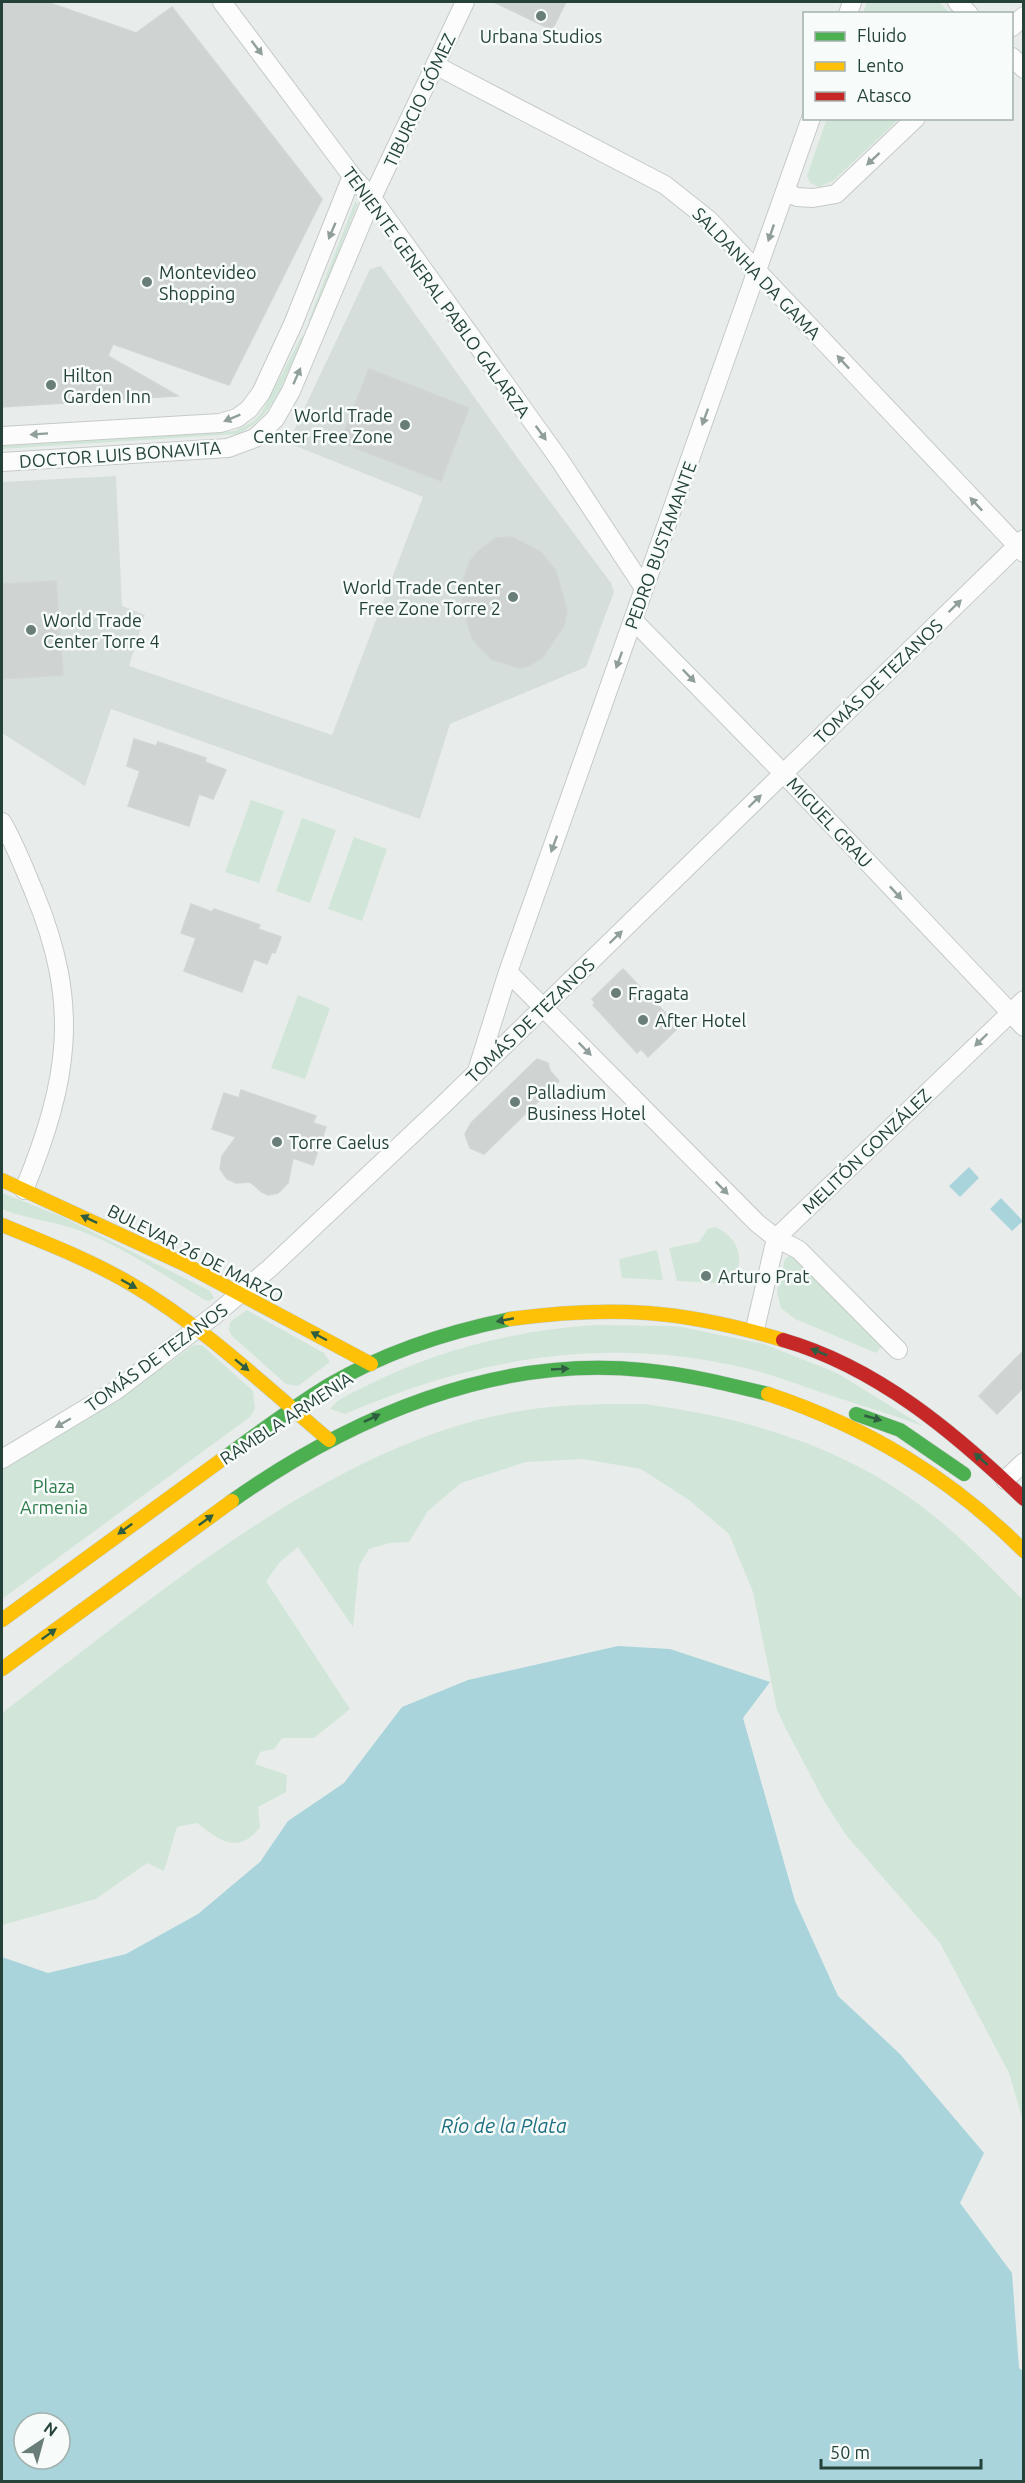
<svg xmlns="http://www.w3.org/2000/svg" width="1025" height="2483" viewBox="0 0 1025 2483" font-family="Ubuntu,sans-serif">
<rect width="100%" height="100%" fill="#e8edeb"/>
<!-- built -->
<path fill="#d6dedb" d="M381,266L522,464L611,583L614,592L586,667L450,724L420,819L111,709L85,786L2,733V482L116,476L122,606L145,615L129,666L332,735L423,497L288,443L370,269Z"/>
<!-- green -->
<path fill="#d1e6d8" d="M867,2H939L950,13H863Z
M827,118H899V119L833,181L819,187L810,183L807,176Z
M355,202L358,203L311,321L308,322Z
M301,337L303,338C287,372 275,419 237,434L2,449V446L235,431L254,421L262,412Z
M251,800L284,811L259,883L225,872Z
M302,818L336,830L310,903L276,891Z
M354,837L387,849L362,921L328,909Z
M298,995L330,1008L305,1079L271,1068Z
M2,1193L63,1217L210,1291L214,1298L209,1301L205,1300C163,1275 124,1247 78,1230C53,1221 26,1219 2,1209Z
M715,1227C741,1238 746,1263 730,1284L677,1281L669,1248L699,1242L708,1229Z
M657,1250L663,1280L622,1278L619,1259Z
M792,1254L882,1346L876,1353L795,1319L781,1308L777,1291L785,1259Z
M247,1310L324,1353L330,1362L298,1386L286,1384L232,1336L229,1330L230,1322Z
M596,1325L677,1326L764,1344L837,1373L923,1426C890,1414 856,1404 823,1393C797,1384 771,1374 745,1368C605,1335 475,1358 345,1414L330,1409C336,1399 354,1392 364,1387C436,1350 516,1330 596,1325Z
M194,1345H202L253,1391L255,1409L250,1417L2,1599V1468L114,1402Z
M644,1404C749,1418 849,1447 934,1516C966,1542 994,1571 1023,1600V2121L1009,2073L940,1943L846,1835L824,1801L786,1729L777,1710L753,1592L729,1534L689,1500L641,1469L583,1459L526,1462L461,1483L428,1511L409,1542L389,1543L369,1549L359,1566L353,1627L298,1547L280,1562L266,1581L350,1709L314,1738H282L274,1749L260,1752L255,1764L287,1775L286,1792L258,1807L260,1827C239,1855 220,1841 197,1823L177,1827L164,1871L147,1863L96,1899L2,1925V1713C152,1600 335,1438 526,1410C565,1404 604,1404 644,1404Z"/>
<!-- water -->
<path fill="#a9d4db" fill-rule="evenodd" d="M969,1167L979,1178L960,1197L949,1186Z
M1001,1198L1023,1221L1012,1231L990,1209Z
M618,1646L670,1649L770,1682L743,1718L795,1901L838,1996L900,2054L984,2153L960,2203L1012,2273L1019,2368L1023,2371V2481H2V1957L48,1973L126,1954L198,1914L260,1862L288,1821L344,1783L402,1707L468,1680ZM24,2423H60V2459H24Z"/>
<!-- building -->
<path fill="#cfd4d2" stroke="#d1d6d4" stroke-width="1.5" d="M2,2H47L136,33L172,7L322,199L229,385L113,344L108,356L178,396L2,407Z
M494,2H566L552,30Z
M369,369L469,408L441,481L340,442Z
M512,537L541,552L556,571L567,610L564,626L542,658L529,666L519,668L491,659L473,640L462,607L463,580L470,561L477,552L496,538Z
M56,581L63,675L2,679V584Z
M134,739L156,746L158,742L206,758L205,762L226,770L213,799L199,794L189,826L128,806L140,771L127,766Z
M191,904L212,912L214,909L260,925L258,929L281,937L275,953L272,952L267,964L254,959L242,992L184,971L196,938L181,933Z
M623,969L679,1027L648,1057L641,1049L637,1053L593,1005L595,1003L592,999Z
M537,1059L548,1063L550,1071L559,1081L484,1154L470,1148L465,1134L471,1123Z
M241,1090L316,1116L313,1123L326,1127L313,1165L293,1158L288,1183L278,1193L268,1195L262,1192L250,1182L236,1183L227,1179L220,1169L222,1156L236,1137L212,1129L224,1093L239,1098Z
M1023,1351V1388L997,1414L979,1396Z"/>
<g fill="none" stroke-linecap="round" stroke-linejoin="round">
<!-- street casing -->
<g stroke="#c5cac8" stroke-width="20">
<path id="street" d="M222,2L352,176L372,198L559,459L644,588
M957,2L969,14
M848,14L852,2
M1012,27L1024,16
M1012,57L1024,69
M435,65L665,185L709,220L1024,553
M785,192L797,197L813,198L836,194L916,118
M2,436L220,423L237,418L249,409L261,393L293,324L352,176
M2,462L228,448L255,438L275,419L291,391L372,198L465,2
M633,620L783,773L1024,1027
M2,822C15,844 24,868 34,892C81,1005 69,1080 24,1190
M508,972L757,1223L776,1238L799,1250L898,1350
M477,1071L508,972L811,118
M755,1329L776,1238L1024,1000
M2,1459L115,1391L216,1314L270,1268L443,1105L1024,539
M1005,1480L1024,1462"/>
</g>
<!-- fast casing -->
<g stroke="#c3cbc8" stroke-width="15">
<path id="fast" d="M856,1414L900,1430L964,1474
M224,1458C258,1433 293,1407 329,1385C385,1352 446,1332 510,1319
M232,1501C351,1417 495,1355 643,1370C686,1374 727,1384 768,1394"/>
</g>
<!-- slow casing -->
<g stroke="#c3cbc8" stroke-width="15">
<path id="slow" d="M2,1180L186,1265L371,1364
M2,1225C46,1243 90,1260 131,1284C204,1327 265,1386 329,1440
M510,1319C613,1305 683,1310 783,1340
M768,1394C867,1427 950,1477 1024,1551
M2,1620L224,1458
M2,1669L232,1501"/>
</g>
<!-- jam casing -->
<g stroke="#c3cbc8" stroke-width="15">
<path id="jam" d="M783,1340C877,1367 955,1433 1024,1499"/>
</g>
<!-- street -->
<use href="#street" stroke="#fcfcfc" stroke-width="18"/>
<!-- fast -->
<use href="#fast" stroke="#4caf50" stroke-width="14"/>
<!-- slow -->
<use href="#slow" stroke="#ffc107" stroke-width="14"/>
<!-- jam -->
<use href="#jam" stroke="#c62828" stroke-width="14"/>
</g>
<!-- one-way arrows -->
<defs><path id="oneway-solid" d="M-6-.8H1V-3.2L6.5 0L1 3.2V.8H-6Z" transform="scale(1.5)"/></defs>
<g fill="#909f9b">
<use href="#oneway-solid" transform="translate(257 48) rotate(53)"/>
<use href="#oneway-solid" transform="translate(873 159) rotate(137)"/>
<use href="#oneway-solid" transform="translate(332 231) rotate(113)"/>
<use href="#oneway-solid" transform="translate(771 233) rotate(109)"/>
<use href="#oneway-solid" transform="translate(843 362) rotate(-133)"/>
<use href="#oneway-solid" transform="translate(297 376) rotate(-66)"/>
<use href="#oneway-solid" transform="translate(705 417) rotate(110)"/>
<use href="#oneway-solid" transform="translate(232 418) rotate(158)"/>
<use href="#oneway-solid" transform="translate(541 433) rotate(54)"/>
<use href="#oneway-solid" transform="translate(39 434) rotate(176)"/>
<use href="#oneway-solid" transform="translate(976 504) rotate(-133)"/>
<use href="#oneway-solid" transform="translate(955 606) rotate(-44)"/>
<use href="#oneway-solid" transform="translate(619 660) rotate(110)"/>
<use href="#oneway-solid" transform="translate(689 676) rotate(46)"/>
<use href="#oneway-solid" transform="translate(755 801) rotate(-44)"/>
<use href="#oneway-solid" transform="translate(554 844) rotate(110)"/>
<use href="#oneway-solid" transform="translate(896 893) rotate(47)"/>
<use href="#oneway-solid" transform="translate(616 937) rotate(-44)"/>
<use href="#oneway-solid" transform="translate(981 1040) rotate(136)"/>
<use href="#oneway-solid" transform="translate(585 1049) rotate(45)"/>
<use href="#oneway-solid" transform="translate(722 1188) rotate(45)"/>
<use href="#oneway-solid" transform="translate(63 1423) rotate(150)"/>
</g>
<g fill="#2e5d40">
<use href="#oneway-solid" transform="translate(89 1219) rotate(-155)"/>
<use href="#oneway-solid" transform="translate(129 1284) rotate(29)"/>
<use href="#oneway-solid" transform="translate(505 1320) rotate(169)"/>
<use href="#oneway-solid" transform="translate(319 1336) rotate(-152)"/>
<use href="#oneway-solid" transform="translate(819 1352) rotate(-158)"/>
<use href="#oneway-solid" transform="translate(242 1365) rotate(39)"/>
<use href="#oneway-solid" transform="translate(560 1369) rotate(-3)"/>
<use href="#oneway-solid" transform="translate(372 1418) rotate(-26)"/>
<use href="#oneway-solid" transform="translate(873 1418) rotate(16)"/>
<use href="#oneway-solid" transform="translate(981 1459) rotate(-139)"/>
<use href="#oneway-solid" transform="translate(206 1520) rotate(-36)"/>
<use href="#oneway-solid" transform="translate(125 1529) rotate(144)"/>
<use href="#oneway-solid" transform="translate(49 1634) rotate(-36)"/>
</g>
<!-- markers -->
<g fill="#697e78" stroke="#f7fbf9" stroke-width="2">
<circle cx="541" cy="16" r="6"/>
<circle cx="147" cy="282" r="6"/>
<circle cx="51" cy="385" r="6"/>
<circle cx="405" cy="425" r="6"/>
<circle cx="513" cy="597" r="6"/>
<circle cx="31" cy="630" r="6"/>
<circle cx="616" cy="993" r="6"/>
<circle cx="643" cy="1020" r="6"/>
<circle cx="515" cy="1102" r="6"/>
<circle cx="277" cy="1142" r="6"/>
<circle cx="706" cy="1276" r="6"/>
</g>
<g text-anchor="middle" dominant-baseline="central" stroke-width="5" stroke-linejoin="round" paint-order="stroke">
<!-- poi labels -->
<g font-size="18" fill="#24423a" stroke="#f7fbf9" text-anchor="start">
<text x="541" y="36" text-anchor="middle">Urbana Studios</text>
<text x="159" y="272">Montevideo<tspan x="159" dy="21">Shopping</tspan></text>
<text x="63" y="375">Hilton<tspan x="63" dy="21">Garden Inn</tspan></text>
<text x="393" y="415" text-anchor="end">World Trade<tspan x="393" dy="21">Center Free Zone</tspan></text>
<text x="501" y="587" text-anchor="end">World Trade Center<tspan x="501" dy="21">Free Zone Torre 2</tspan></text>
<text x="43" y="620">World Trade<tspan x="43" dy="21">Center Torre 4</tspan></text>
<text x="628" y="993">Fragata</text>
<text x="655" y="1020">After Hotel</text>
<text x="527" y="1092">Palladium<tspan x="527" dy="21">Business Hotel</tspan></text>
<text x="289" y="1142">Torre Caelus</text>
<text x="718" y="1276">Arturo Prat</text>
</g>
<!-- street labels -->
<g font-size="18" fill="#24423a" stroke="#f7fbf9">
<text transform="translate(419 100) rotate(-65)">TIBURCIO GÓMEZ</text>
<text transform="translate(757 273) rotate(46)">SALDANHA DA GAMA</text>
<text transform="translate(437 292) rotate(54)">TENIENTE GENERAL PABLO GALARZA</text>
<text transform="translate(120 454) rotate(-4)">DOCTOR LUIS BONAVITA</text>
<text transform="translate(660 545) rotate(-70)">PEDRO BUSTAMANTE</text>
<text transform="translate(878 681) rotate(-44)">TOMÁS DE TEZANOS</text>
<text transform="translate(830 822) rotate(47)">MIGUEL GRAU</text>
<text transform="translate(530 1020) rotate(-44)">TOMÁS DE TEZANOS</text>
<text transform="translate(866 1151) rotate(-44)">MELITÓN GONZÁLEZ</text>
<text transform="translate(196 1253) rotate(27)">BULEVAR 26 DE MARZO</text>
<text transform="translate(156 1357) rotate(-36)">TOMÁS DE TEZANOS</text>
<text transform="translate(286 1418) rotate(-33)">RAMBLA ARMENIA</text>
</g>
<!-- park labels -->
<g font-size="18" fill="#2d7a4b" stroke="#f7fbf9">
<text x="54" y="1486">Plaza<tspan x="54" dy="21">Armenia</tspan></text>
</g>
<!-- water labels -->
<g font-size="20" font-style="italic" fill="#1c6f80" stroke="#f7fbf9">
<text x="504" y="2125">Río de la Plata</text>
</g>
</g>
<!-- border -->
<rect width="1025" height="2483" fill="none" stroke="#24423a" stroke-width="6"/>
<!-- legend -->
<rect x="803" y="12" width="210" height="108" fill="#f7fbf9" stroke="#a3b1ad" stroke-width="1.5"/>
<rect x="815" y="32" width="30" height="9" fill="#4caf50" stroke="#a3b1ad" stroke-width="1.5"/>
<text x="857" y="42" font-size="18" fill="#24423a">Fluido</text>
<rect x="815" y="62" width="30" height="9" fill="#ffc107" stroke="#a3b1ad" stroke-width="1.5"/>
<text x="857" y="72" font-size="18" fill="#24423a">Lento</text>
<rect x="815" y="92" width="30" height="9" fill="#c62828" stroke="#a3b1ad" stroke-width="1.5"/>
<text x="857" y="102" font-size="18" fill="#24423a">Atasco</text>
<!-- north arrow -->
<g transform="translate(42 2441) rotate(36)"><circle r="28" fill="#f7fbf9" stroke="#a3b1ad" stroke-width="1.5"/>
<path d="M0-4.5L10 22L0 15L-10 22Z" fill="#697e78"/>
<text y="-9" font-size="16" font-weight="bold" text-anchor="middle" fill="#24423a">N</text>
</g>
<!-- scale -->
<path d="M821 2459v9h160v-9" fill="none" stroke="#24423a" stroke-width="3"/>
<text x="830" y="2459" font-size="18" fill="#24423a" stroke="#f7fbf9" stroke-width="4.5" paint-order="stroke">50 m</text>
</svg>
